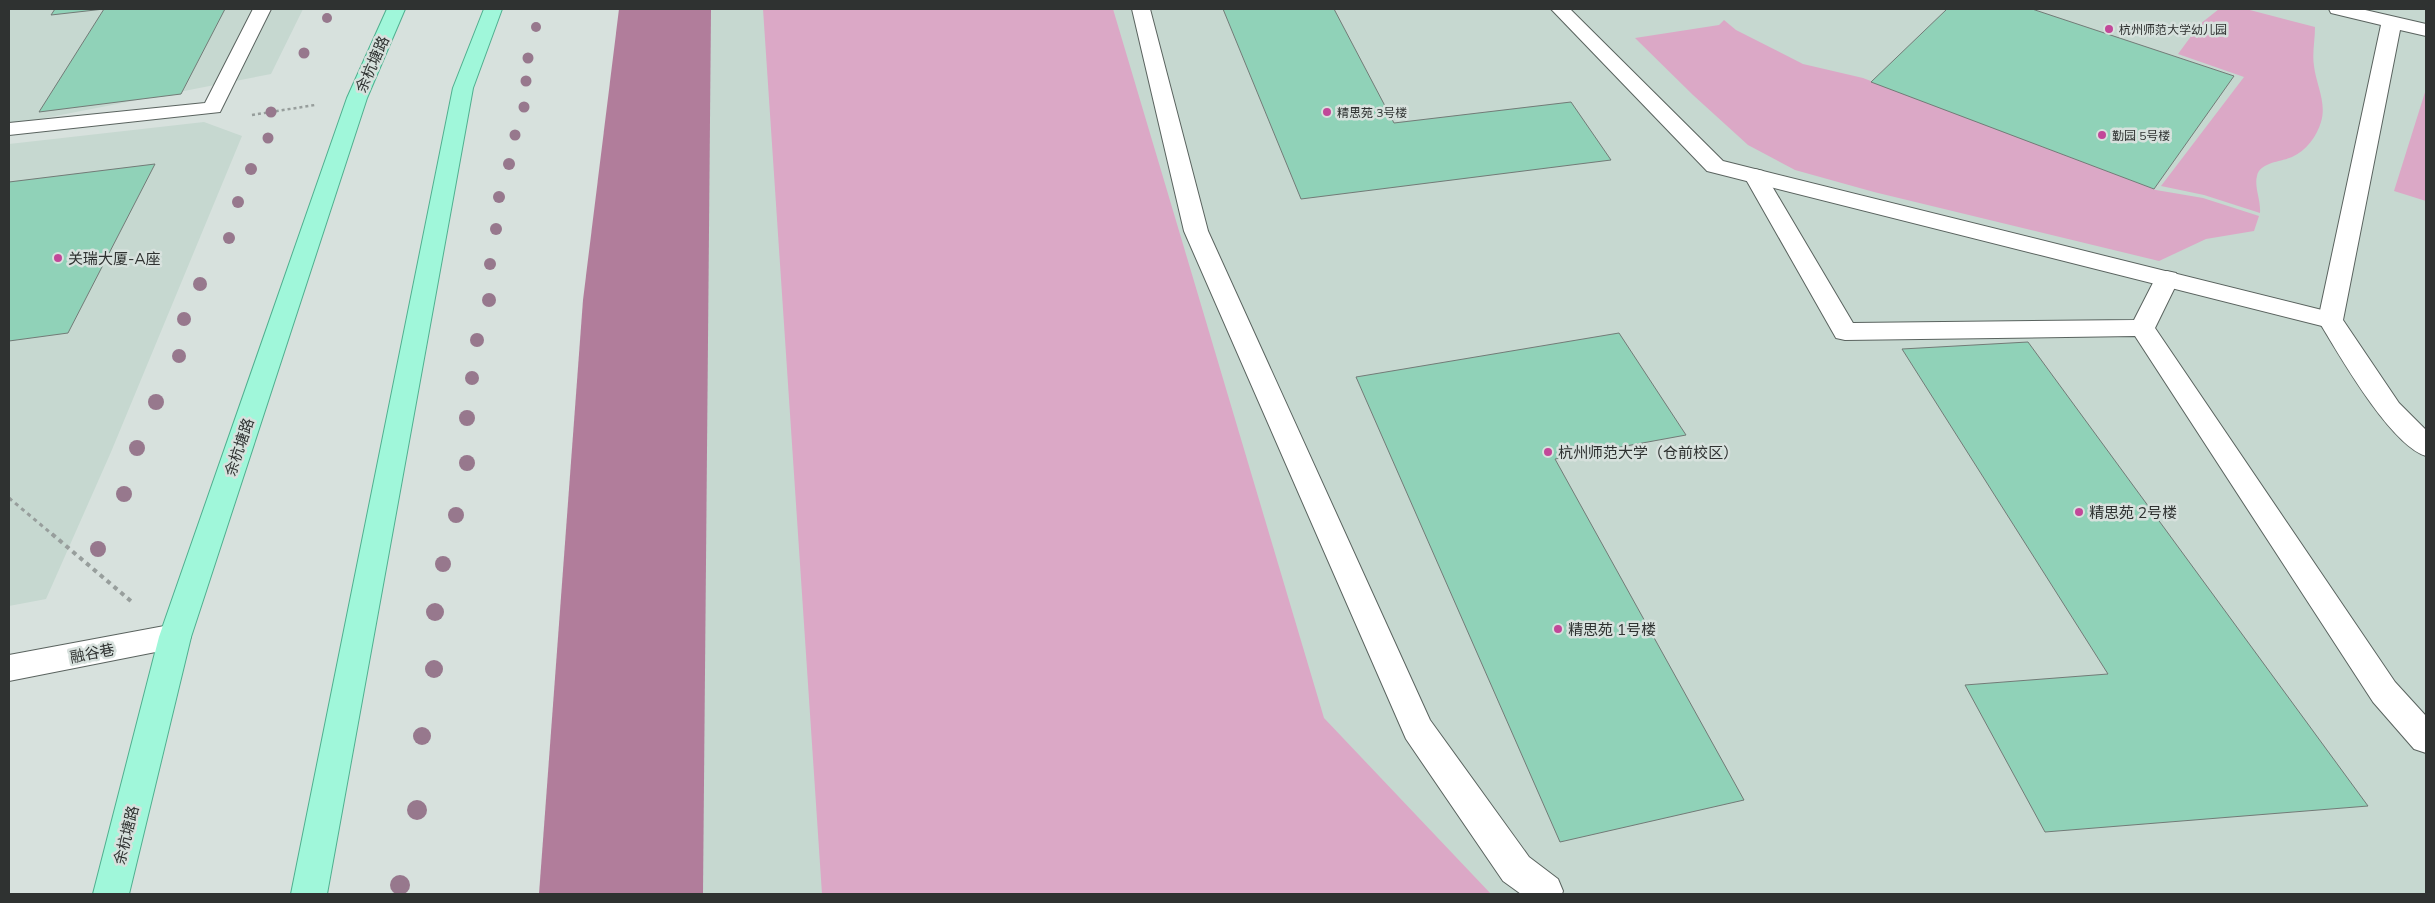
<svg xmlns="http://www.w3.org/2000/svg" width="2435" height="903" viewBox="0 0 2435 903" font-family="Mulish,'Noto Sans SC',sans-serif">
<rect width="100%" height="100%" fill="#d7e1dd"/>
<!-- built -->
<path fill="#c6d8d0" d="M9,9H303L271,74L9,125Z
M681,9H2426V894H658Z
M204,122L242,136L111,452L46,599L9,606V144Z"/>
<!-- green -->
<path fill="#dba8c6" d="M763,9H1113L1324,718L1491,894H822Z
M2219,9H2246L2315,27C2315,40 2312,54 2314,66C2316,84 2327,103 2321,122C2317,136 2306,151 2292,157C2281,162 2260,162 2257,176C2254,187 2261,200 2260,213L2204,195L2161,186L2244,77L2178,54L2200,24Z
M1724,20L1736,30L1803,64L1863,78L2156,190L2203,198L2259,216L2254,231L2206,239L2159,261L1874,192L1795,170L1748,145L1693,95L1635,38L1719,25Z
M2426,89V201L2394,191Z"/>
<!-- water -->
<path fill="#b17d9b" d="M619,9H711L703,894H539L583,300Z"/>
<!-- building -->
<path fill="#90d2b8" stroke="#727b77" d="M55,9H225L181,94L39,112L104,9L51,15Z
M1223,9H1334L1394,123L1571,102L1611,160L1301,199Z
M1947,9H2032L2234,76L2154,189L1871,82Z
M155,164L68,333L9,341V182Z
M1619,333L1686,435L1555,459L1744,800L1560,842L1356,377Z
M2028,342L2368,806L2045,832L1965,685L2108,674L1902,349Z"/>
<g fill="none" stroke-linecap="round" stroke-linejoin="round">
<!-- service casing -->
<g stroke="#5a635f" stroke-width="2">
<path id="service" d="M1132,9H1150L1208,231L1430,720L1529,857L1558,879L1563,891L1562,894H1521L1503,881L1406,739L1184,231Z
M1551,9H1570L1723,161L2330,312L2339,314L2342,320L2339,326L2330,328L1707,171Z"/>
</g>
<!-- minor casing -->
<g stroke="#5a635f" stroke-width="2">
<path id="minor" d="M253,9H271L220,112L9,135V123L205,103Z
M2329,9H2361L2426,24V36L2400,30L2343,320L2399,403L2426,430V456C2390,445 2338,353 2318,320L2381,25L2331,13Z
M1755,169L1763,171L1766,176L1853,323L2134,320L2158,273L2167,271L2176,273L2179,279L2155,328L2395,682L2426,716V753L2414,749L2373,702L2135,336L1845,340L1836,338L1744,176L1747,171Z
M175,624L186,628L191,637L186,646L9,681V655Z"/>
</g>
<!-- primary casing -->
<g stroke="#50af8f" stroke-width="2">
<path id="primary" d="M387,9H405L367,98L191,637L129,894H93L159,637L347,98Z
M484,9H502L473,88L327,894H291L453,88Z"/>
</g>
<!-- path-far2 -->
<path stroke="#979e9c" stroke-width="2.5" stroke-dasharray="3 3" stroke-linecap="butt" d="M252,115L315,105"/>
<!-- path-far1 -->
<path stroke="#979e9c" stroke-width="3" stroke-dasharray="4 4" stroke-linecap="butt" d="M9,498L53,535"/>
<!-- path -->
<path stroke="#979e9c" stroke-width="4" stroke-dasharray="4.5 4.5" stroke-linecap="butt" d="M52,534L132,602"/>
<!-- service -->
<use href="#service" fill="#fff" fill-rule="evenodd"/>
<!-- minor -->
<use href="#minor" fill="#fff" fill-rule="evenodd"/>
<!-- primary -->
<use href="#primary" fill="#a0f7da" fill-rule="evenodd"/>
</g>
<!-- trees -->
<g fill="#97788d">
<circle cx="327" cy="18" r="5"/>
<circle cx="536" cy="27" r="5"/>
<circle cx="304" cy="53" r="5.5"/>
<circle cx="528" cy="58" r="5.5"/>
<circle cx="526" cy="81" r="5.5"/>
<circle cx="524" cy="107" r="5.5"/>
<circle cx="271" cy="112" r="5.5"/>
<circle cx="515" cy="135" r="5.5"/>
<circle cx="268" cy="138" r="5.5"/>
<circle cx="509" cy="164" r="6"/>
<circle cx="251" cy="169" r="6"/>
<circle cx="499" cy="197" r="6"/>
<circle cx="238" cy="202" r="6"/>
<circle cx="496" cy="229" r="6"/>
<circle cx="229" cy="238" r="6"/>
<circle cx="490" cy="264" r="6"/>
<circle cx="200" cy="284" r="7"/>
<circle cx="489" cy="300" r="7"/>
<circle cx="184" cy="319" r="7"/>
<circle cx="477" cy="340" r="7"/>
<circle cx="179" cy="356" r="7"/>
<circle cx="472" cy="378" r="7"/>
<circle cx="156" cy="402" r="8"/>
<circle cx="467" cy="418" r="8"/>
<circle cx="137" cy="448" r="8"/>
<circle cx="467" cy="463" r="8"/>
<circle cx="124" cy="494" r="8"/>
<circle cx="456" cy="515" r="8"/>
<circle cx="98" cy="549" r="8"/>
<circle cx="443" cy="564" r="8"/>
<circle cx="435" cy="612" r="9"/>
<circle cx="434" cy="669" r="9"/>
<circle cx="422" cy="736" r="9"/>
<circle cx="417" cy="810" r="10"/>
<circle cx="400" cy="885" r="10"/>
</g>
<!-- markers -->
<g fill="#c24899" stroke="#d7e1dd" stroke-width="2">
<circle cx="2109" cy="29" r="5"/>
<circle cx="1327" cy="112" r="5"/>
<circle cx="2102" cy="135" r="5"/>
<circle cx="58" cy="258" r="5"/>
<circle cx="1548" cy="452" r="5"/>
<circle cx="2079" cy="512" r="5"/>
<circle cx="1558" cy="629" r="5"/>
</g>
<g text-anchor="middle" dominant-baseline="central" stroke-width="5" stroke-linejoin="round" paint-order="stroke">
<!-- far-poi labels -->
<g font-size="12" fill="#2f3231" stroke="#d7e1dd" text-anchor="start">
<text x="2119" y="29">杭州师范大学幼儿园</text>
<text x="1337" y="112">精思苑 3号楼</text>
<text x="2112" y="135">勤园 5号楼</text>
</g>
<!-- street labels -->
<g font-size="15" fill="#2f3231" stroke="#d7e1dd">
<text transform="translate(372 64) rotate(-66)">余杭塘路</text>
<text transform="translate(239 447) rotate(-71)">余杭塘路</text>
<text transform="translate(92 653) rotate(-11)">融谷巷</text>
<text transform="translate(126 835) rotate(-76)">余杭塘路</text>
</g>
<!-- poi labels -->
<g font-size="15" fill="#2f3231" stroke="#d7e1dd" text-anchor="start">
<text x="68" y="258">关瑞大厦-A座</text>
<text x="1558" y="452">杭州师范大学（仓前校区）</text>
<text x="2089" y="512">精思苑 2号楼</text>
<text x="1568" y="629">精思苑 1号楼</text>
</g>
</g>
<!-- border -->
<rect width="2435" height="903" fill="none" stroke="#2f3231" stroke-width="20"/>
</svg>
